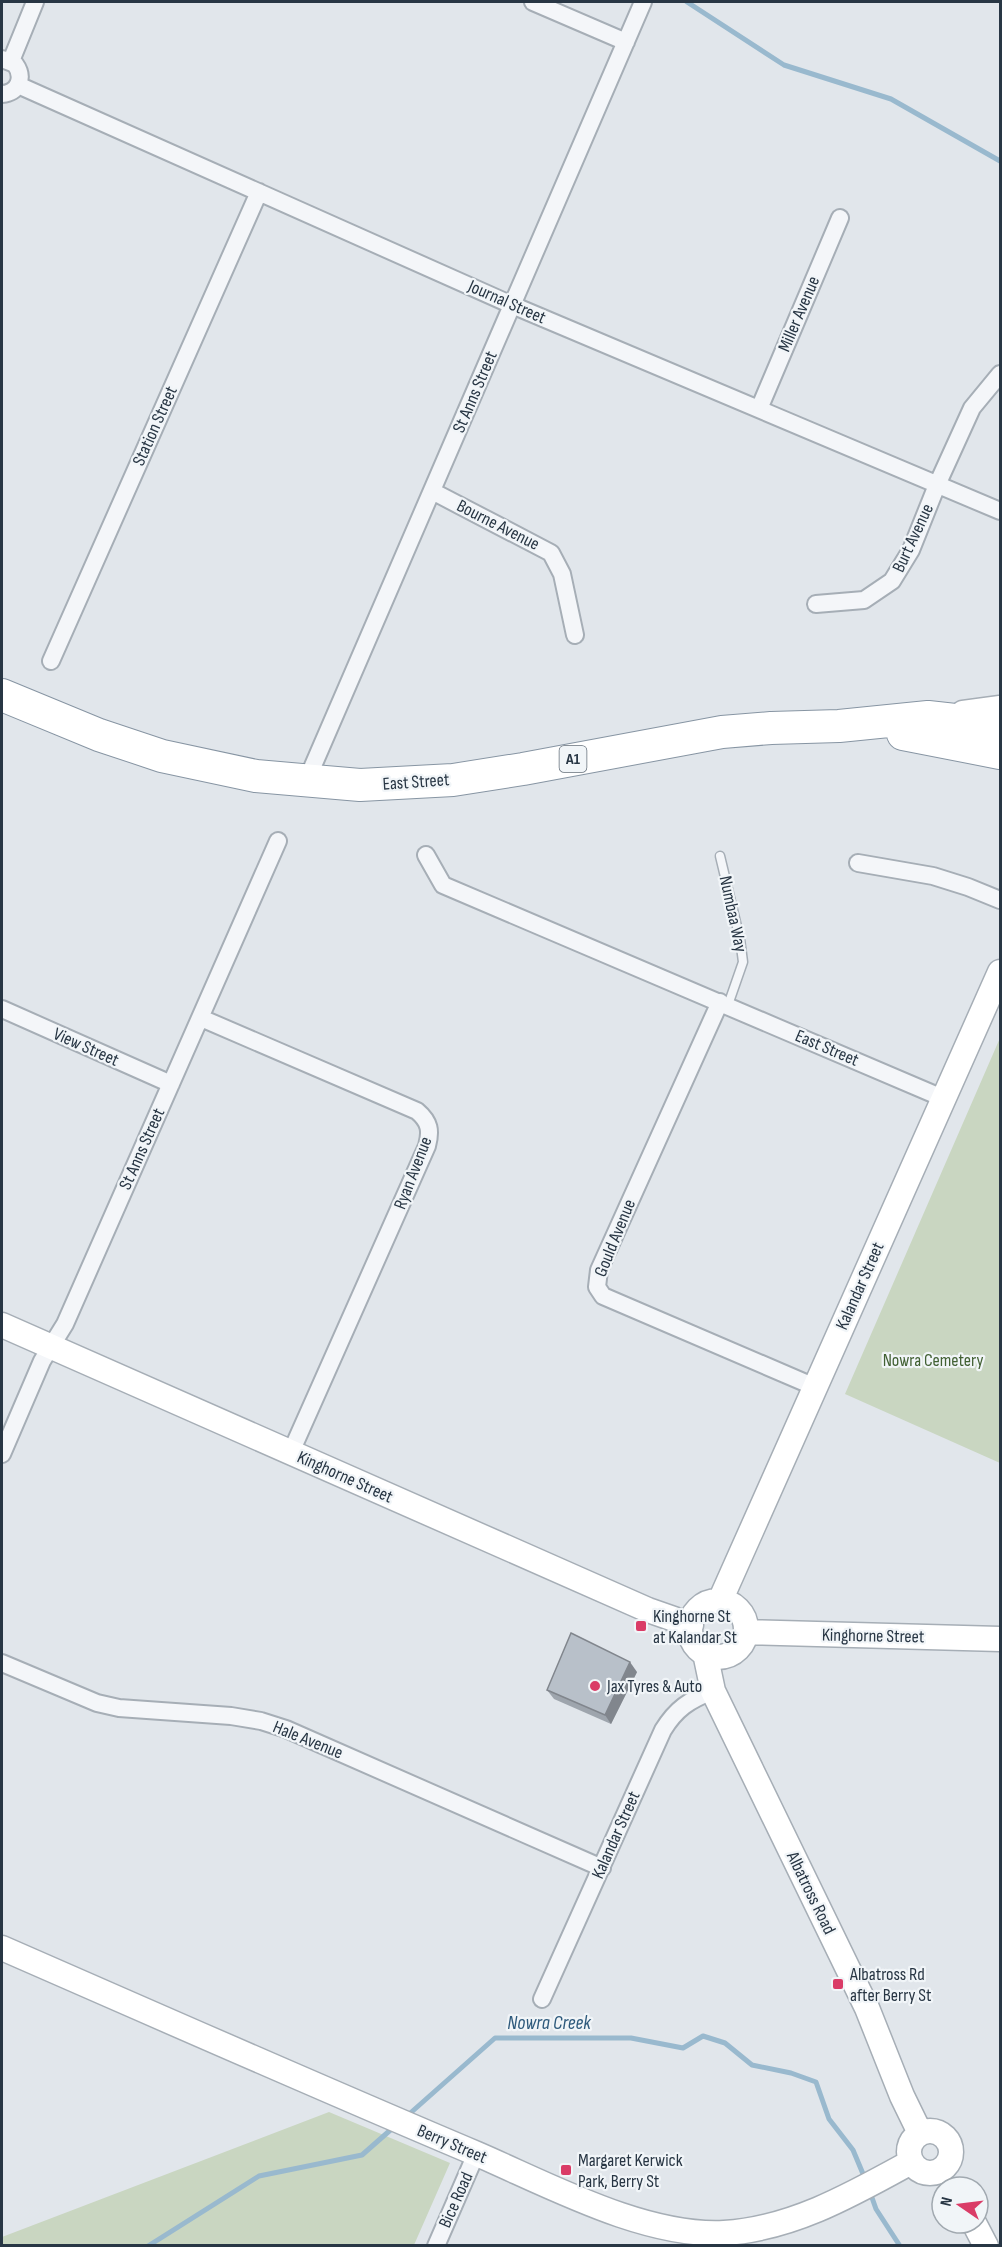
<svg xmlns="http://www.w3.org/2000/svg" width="1002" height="2247" viewBox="0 0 1002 2247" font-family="'Sofia Sans Condensed',sans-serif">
<rect width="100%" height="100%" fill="#e1e6eb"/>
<!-- green -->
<path fill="#c9d6c1" d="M1000,1038V1463L845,1394Z
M329,2112L450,2163L414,2245H2V2237Z"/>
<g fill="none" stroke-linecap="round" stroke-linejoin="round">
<!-- stream -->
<path stroke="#99b9ce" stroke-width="5" d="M687,2L784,65L891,99L1000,161
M407,2116L495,2038H631L683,2048L703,2036L725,2043L752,2065L791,2073L816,2082L829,2119L853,2150L866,2181
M870,2192L876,2209L900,2246
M148,2246L259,2176L362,2155L395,2126"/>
<!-- lane casing -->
<g stroke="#a6aeb6" stroke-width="11">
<path id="lane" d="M720,856L740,939L743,962L728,1005"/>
</g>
<!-- street casing -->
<g stroke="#a6aeb6" stroke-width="20">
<path id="street" d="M533,2L626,42
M11,61L35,2
M18,85L512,305L1000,511
M2,94C18,93 25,78 15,64L2,59
M759,409L840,218
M432,491L551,553L562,574L575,635
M816,604L864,600L892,581L911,550L937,485L972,408L1000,374
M51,661L259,192
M306,782L643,2
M426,855L443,885L945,1099
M858,863L933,876L968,887L1000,900
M720,1002L599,1270L597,1287L603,1296L815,1387
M2,1009L171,1084
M201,1018L417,1111C430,1122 431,1131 427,1146L291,1452
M2,1454L42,1361L65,1324L278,841
M2,1663L97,1703L119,1708L231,1716L261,1721L286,1729L602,1868
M542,1999L663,1730C676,1709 689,1700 713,1691
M436,2246L476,2154"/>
</g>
<!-- secondary casing -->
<g stroke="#a6aeb6" stroke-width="27">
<path id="secondary" d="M963,713L1000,708
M2,1325L648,1610L691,1625
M720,1601L1000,972
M690 1629a28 28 0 1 1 56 0a28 28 0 1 1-56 0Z
M746,1632L1000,1639
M705,1653L713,1691L867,2008L902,2096L920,2133
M2,1948C160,2017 318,2087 477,2154C549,2185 644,2237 724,2233C792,2229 853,2194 911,2162
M909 2152a21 21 0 1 1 42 0a21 21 0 1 1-42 0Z
M974,2223L986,2246"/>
</g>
<!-- highway casing -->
<g stroke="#8795a3" stroke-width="34">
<path id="highway" d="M2,695L99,735L162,756L256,776L360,785L453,780L523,769L722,732L771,728L839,726L928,717L1000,725
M903,734L1000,753"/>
</g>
<!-- lane -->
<use href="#lane" stroke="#f4f6f9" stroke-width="8"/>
<!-- street -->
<use href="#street" stroke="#f4f6f9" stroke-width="16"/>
<!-- secondary -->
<use href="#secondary" stroke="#fff" stroke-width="24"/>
<!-- highway -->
<use href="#highway" stroke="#fff" stroke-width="32"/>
</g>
<!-- wall -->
<path fill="#9ea5ad" d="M637,1672L611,1724L554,1699L547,1690Z"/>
<!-- shaded-wall -->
<path fill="#81868d" d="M630,1662L637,1672L611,1724L605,1715Z"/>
<!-- building -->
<path fill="#b8c0c9" stroke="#81868d" stroke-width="1.5" d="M571,1633L630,1662L605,1715L547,1690Z"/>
<!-- markers -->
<g fill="#da3c67" stroke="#f1f5f8" stroke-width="2">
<rect x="635" y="1620" width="12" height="12" rx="3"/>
<circle cx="595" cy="1686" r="6"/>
<rect x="832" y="1978" width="12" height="12" rx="3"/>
<rect x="560" y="2164" width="12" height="12" rx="3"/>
</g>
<g text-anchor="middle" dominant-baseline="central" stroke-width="4.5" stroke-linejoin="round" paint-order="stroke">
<!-- shield labels -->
<rect fill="#f1f5f8" stroke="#646f7a" stroke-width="1.5" x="559.5" y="746" width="27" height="26" rx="4.5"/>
<g font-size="16" font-weight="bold" fill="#283644">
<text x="573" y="759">A1</text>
</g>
<!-- street labels -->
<g font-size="18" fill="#283644" stroke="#f1f5f8">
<text transform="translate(507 302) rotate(24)">Journal Street</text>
<text transform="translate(799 314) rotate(-67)">Miller Avenue</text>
<text transform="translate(475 392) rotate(-67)">St Anns Street</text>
<text transform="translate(155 426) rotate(-66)">Station Street</text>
<text transform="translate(498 525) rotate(27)">Bourne Avenue</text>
<text transform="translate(913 538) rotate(-65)">Burt Avenue</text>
<text transform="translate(416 782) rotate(-4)">East Street</text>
<text transform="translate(733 914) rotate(78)">Numbaa Way</text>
<text transform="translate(86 1047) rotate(24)">View Street</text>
<text transform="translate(827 1048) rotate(23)">East Street</text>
<text transform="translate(142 1149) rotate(-66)">St Anns Street</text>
<text transform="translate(413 1173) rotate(-69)">Ryan Avenue</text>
<text transform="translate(615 1238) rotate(-68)">Gould Avenue</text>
<text transform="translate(860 1286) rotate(-66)">Kalandar Street</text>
<text transform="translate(345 1477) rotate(24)">Kinghorne Street</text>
<text transform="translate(873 1636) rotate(1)">Kinghorne Street</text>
<text transform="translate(308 1740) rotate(22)">Hale Avenue</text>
<text transform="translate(616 1835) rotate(-66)">Kalandar Street</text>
<text transform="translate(811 1893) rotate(64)">Albatross Road</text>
<text transform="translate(452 2144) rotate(23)">Berry Street</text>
<text transform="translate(456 2200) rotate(-66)">Bice Road</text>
</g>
<!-- park labels -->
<g font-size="18" fill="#426134" stroke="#f1f5f8">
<text x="933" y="1360">Nowra Cemetery</text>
</g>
<!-- poi labels -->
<g font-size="18" fill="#283644" stroke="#f1f5f8" text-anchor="start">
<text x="653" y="1616">Kinghorne St<tspan x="653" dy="21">at Kalandar St</tspan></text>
<text x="607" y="1686">Jax Tyres &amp; Auto</text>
<text x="850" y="1974">Albatross Rd<tspan x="850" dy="21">after Berry St</tspan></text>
<text x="578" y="2160">Margaret Kerwick<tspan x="578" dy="21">Park, Berry St</tspan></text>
</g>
<!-- water labels -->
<g font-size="20" font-style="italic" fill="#2e5a7c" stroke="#f1f5f8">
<text x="549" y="2023">Nowra Creek</text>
</g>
</g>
<!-- border -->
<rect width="1002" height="2247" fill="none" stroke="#283644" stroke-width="6"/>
<!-- north arrow -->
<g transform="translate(960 2205) rotate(284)"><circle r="28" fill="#f1f5f8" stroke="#a1a9b0" stroke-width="1.5"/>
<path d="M0-4.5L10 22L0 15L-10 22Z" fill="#da3c67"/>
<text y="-9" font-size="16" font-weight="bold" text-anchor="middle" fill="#283644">N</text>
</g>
</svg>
